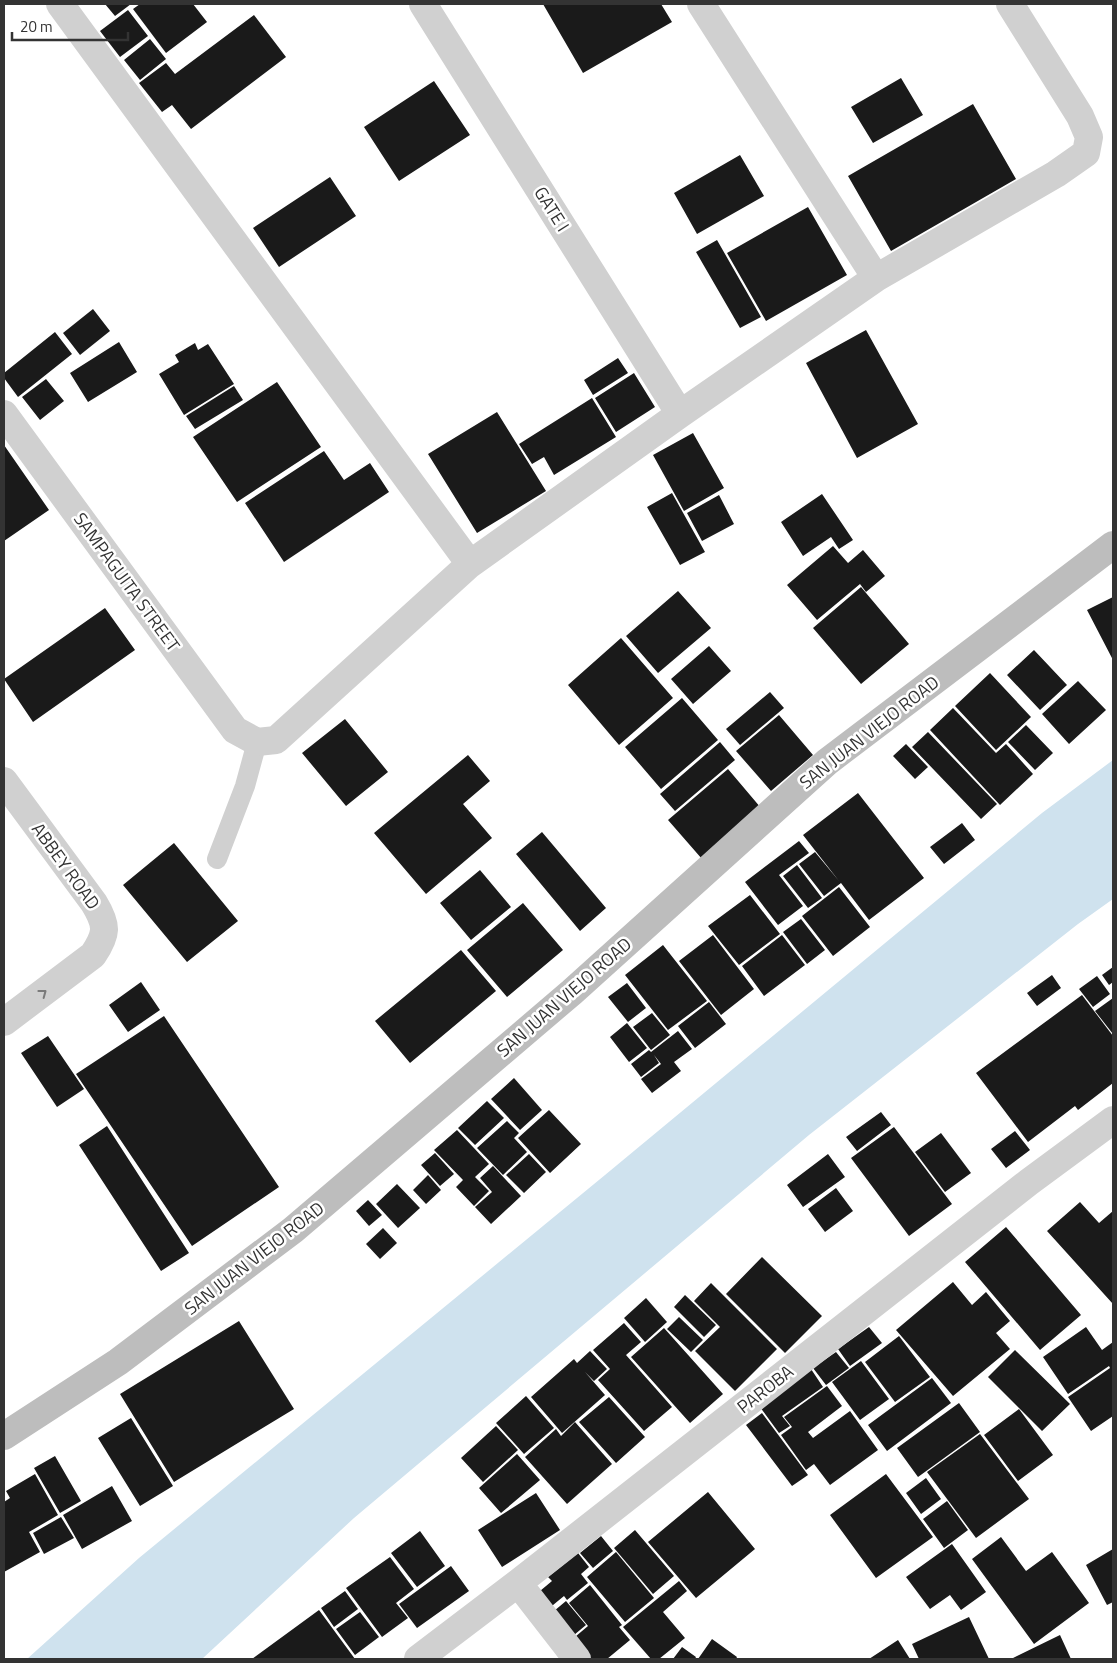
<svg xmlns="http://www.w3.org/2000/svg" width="1117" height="1663" viewBox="0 0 1117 1663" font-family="'Titillium Web',sans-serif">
<rect width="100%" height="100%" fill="#fff"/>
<!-- water -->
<path fill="#cfe2ee" d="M1113,760V899L1078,924L809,1135L354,1518L202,1659H27L139,1558L605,1175L1042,813Z"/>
<!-- building -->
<path fill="#1a1a1a" d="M105,4H131L115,16Z
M140,4H193L207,22L166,53L133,9Z
M543,4H661L672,22L583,73Z
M128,10L148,36L120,57L100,31Z
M254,15L286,57L191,129L172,105L162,112L139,83L166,63L175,74Z
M150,39L166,59L140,80L124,60Z
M901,78L923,115L873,143L851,107Z
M434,81L470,135L399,181L364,127Z
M973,104L1016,179L891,251L848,176Z
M740,155L764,196L697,234L674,193Z
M330,177L356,216L279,267L253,228Z
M808,207L847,275L766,321L727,253Z
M717,240L761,317L740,328L696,252Z
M93,309L110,331L80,355L63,333Z
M866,330L918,424L857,458L806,363Z
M55,332L72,354L18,397L4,378V373Z
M119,342L137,372L88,402L70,373Z
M195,343L198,350L208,344L234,384L184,415L159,374L179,362L175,355Z
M618,358L628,373L593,395L584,380Z
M634,373L655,407L616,432L595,398Z
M46,379L64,401L40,420L22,397Z
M277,382L321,447L237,502L193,437Z
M234,386L243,400L195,429L186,416Z
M592,398L616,437L554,475L544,457L532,464L519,444Z
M497,412L546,491L477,533L428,454Z
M693,433L724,488L684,511L653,455Z
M4,445L49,510L4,541Z
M324,451L344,480L370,463L389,492L284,562L245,503Z
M672,493L705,552L680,565L647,507Z
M822,494L853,540L839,549L831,537L803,556L781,522Z
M719,495L734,524L702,541L687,513Z
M833,546L848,563L863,550L885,576L866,592L860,584L817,620L787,585Z
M861,587L909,644L861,684L813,628Z
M678,591L711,628L658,673L626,636Z
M1113,597V660L1087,610Z
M105,608L135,650L33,722L4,679Z
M621,638L673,698L619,745L568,685Z
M709,646L731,671L693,704L671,679Z
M1034,650L1067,685L1040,710L1007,675Z
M990,673L1031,717L996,750L955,706Z
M1078,681L1106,710L1069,744L1042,714Z
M770,692L784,708L740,745L726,729Z
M682,698L718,740L661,789L625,747Z
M953,708L996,753L1006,744L1033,774L1000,805L930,730Z
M779,715L813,755L771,791L736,751Z
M345,719L388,772L346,806L302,753Z
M1026,725L1053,753L1035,770L1008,742Z
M928,732L997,804L981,819L912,747Z
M720,742L735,760L675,811L660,794Z
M906,744L928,767L915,779L893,756Z
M468,755L490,781L463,804L492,838L426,894L374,833Z
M728,769L761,808L702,859L668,820Z
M858,793L924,878L869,920L841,883L824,896L799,864L815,852L839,881L803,835Z
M962,823L975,840L944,864L930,847Z
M542,832L606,908L580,931L516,854Z
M799,841L809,853L779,875L803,906L778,925L745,882Z
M174,843L238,921L187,962L123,885Z
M797,865L822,898L808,908L783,876Z
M480,870L511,907L471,940L440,903Z
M839,887L870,927L833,956L802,916Z
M750,895L780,934L739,965L708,926Z
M523,903L563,950L507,997L467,950Z
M801,919L825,950L807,964L783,932Z
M713,935L754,989L721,1015L679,961Z
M782,935L805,965L764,996L742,966Z
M663,945L707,1001L668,1030L625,975Z
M461,950L496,991L410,1063L375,1021Z
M1113,967V982L1109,985L1102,975Z
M1052,975L1061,988L1037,1006L1027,993Z
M1097,976L1110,994L1093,1007L1079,989Z
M141,982L160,1010L128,1032L109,1005Z
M627,983L646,1008L628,1022L608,997Z
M1082,995L1113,1036V1083L1078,1110L1075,1106L1028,1142L976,1073Z
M1113,998V1034L1095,1011Z
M709,1002L726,1024L695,1048L678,1026Z
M652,1013L670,1035L651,1050L633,1027Z
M164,1016L279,1187L192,1246L76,1074Z
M627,1023L647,1048L629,1062L610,1037Z
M678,1031L692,1049L674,1062L681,1071L652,1093L641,1079L661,1064L654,1055L659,1063L641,1077L631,1064L649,1050L651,1052Z
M48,1036L84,1089L57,1107L21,1053Z
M514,1078L542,1110L520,1130L491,1099Z
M487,1101L504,1118L475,1145L458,1128Z
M549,1110L581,1144L550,1173L518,1138Z
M881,1112L891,1125L857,1151L846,1137Z
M507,1121L519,1133L514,1138L527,1152L503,1175L477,1148Z
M107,1126L189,1253L161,1271L79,1145Z
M894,1127L952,1204L909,1236L851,1158Z
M457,1130L489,1164L475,1177L489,1191L474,1206L456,1187L463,1180L434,1150Z
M1015,1131L1030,1150L1006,1168L991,1149Z
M941,1133L971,1173L945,1192L915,1152Z
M435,1153L454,1174L440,1186L421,1165Z
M529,1154L546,1172L524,1193L506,1175Z
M828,1154L845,1177L803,1207L787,1185Z
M493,1166L521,1196L491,1224L475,1207L492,1192L480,1178Z
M428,1175L441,1190L426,1204L413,1190Z
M397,1184L420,1208L398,1228L376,1204Z
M836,1188L853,1211L825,1232L808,1209Z
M368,1200L382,1215L369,1226L356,1211Z
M1080,1202L1099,1223L1113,1211V1304L1047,1231Z
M1006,1227L1081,1315L1040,1350L965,1262Z
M383,1228L397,1243L380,1259L366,1244Z
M762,1257L822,1316L785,1353L726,1294Z
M953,1282L972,1305L986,1292L1010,1321L996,1333L1010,1349L953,1396L896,1330Z
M711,1283L777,1349L735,1391L695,1351L720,1327L694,1301Z
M685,1295L716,1325L704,1337L674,1307Z
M646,1298L667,1322L645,1342L624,1318Z
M679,1317L703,1340L691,1352L667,1329Z
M239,1321L294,1409L174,1482L120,1394Z
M624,1323L641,1342L626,1355L672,1407L644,1431L598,1380L610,1369L593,1350Z
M869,1327L882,1343L850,1366L838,1349Z
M1086,1327L1102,1350L1113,1342V1416L1091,1431L1068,1397L1110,1368L1109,1366L1068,1394L1043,1357Z
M664,1328L723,1394L690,1423L631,1357Z
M899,1336L930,1377L895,1402L865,1362Z
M1015,1350L1070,1404L1042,1431L988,1377Z
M590,1351L607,1369L594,1381L585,1372L605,1395L562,1433L531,1397L574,1359L577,1363Z
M836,1352L849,1368L826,1385L813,1368Z
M861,1361L889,1399L860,1420L832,1382Z
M811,1369L823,1387L782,1416L790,1426L779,1433L760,1407Z
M932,1378L951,1403L887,1451L868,1425Z
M827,1386L842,1406L808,1432L813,1438L850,1411L878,1450L830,1485L814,1464L806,1470L781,1435L792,1427L784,1417Z
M526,1396L554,1428L524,1454L496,1423Z
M609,1397L645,1437L616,1463L579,1422Z
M959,1403L980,1432L918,1477L897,1448Z
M1019,1409L1053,1455L1018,1481L984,1435Z
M762,1413L808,1475L792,1486L746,1425Z
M131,1418L173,1486L140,1506L98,1438Z
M575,1422L612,1464L567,1504L525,1457L556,1429L561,1436Z
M496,1426L518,1450L483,1482L461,1458Z
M980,1434L1029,1499L976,1538L927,1472Z
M517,1454L540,1480L501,1513L479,1488Z
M55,1456L81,1501L60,1513L34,1468Z
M35,1474L58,1515L29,1532L40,1552L4,1572V1502L10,1498L6,1491Z
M886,1474L933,1537L876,1578L830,1515Z
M926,1478L941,1499L921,1514L906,1493Z
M112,1486L132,1521L82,1549L63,1515Z
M708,1492L755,1549L696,1598L648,1542Z
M536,1493L560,1530L502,1567L478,1530Z
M947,1501L968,1530L944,1548L923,1519Z
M61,1517L74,1538L44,1554L33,1533Z
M635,1530L674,1576L653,1594L614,1548Z
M420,1531L445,1566L417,1587L391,1553Z
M601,1536L613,1551L593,1568L580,1553Z
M1001,1537L1026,1571L1052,1552L1089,1603L1034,1644L972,1559Z
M952,1544L986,1592L961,1610L950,1595L930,1609L906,1577Z
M1113,1549V1602L1107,1605L1086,1565Z
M616,1552L654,1598L625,1622L587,1577Z
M578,1553L589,1567L581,1574L588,1583L567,1600L564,1596L547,1610L534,1596L552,1581L548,1577Z
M390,1557L414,1589L396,1603L408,1618L382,1637L346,1588Z
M451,1566L469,1591L417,1628L399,1604Z
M679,1581L687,1591L663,1612L685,1638L659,1659H651L623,1627Z
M590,1585L622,1625L619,1627L630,1640L607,1659H583L569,1642L588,1626L569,1603Z
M345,1591L358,1609L334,1627L321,1608Z
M566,1601L586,1625L568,1640L548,1616Z
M319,1610L355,1659H252Z
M360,1612L379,1637L355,1655L336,1629Z
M969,1617L989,1659H919L912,1644Z
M1060,1635L1071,1659H1011Z
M712,1639L737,1657L736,1659H698Z
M898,1640L910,1659H869Z
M682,1647L696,1657L695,1659H673Z"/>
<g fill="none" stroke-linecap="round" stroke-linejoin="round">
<!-- lane -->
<path stroke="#d0d0d0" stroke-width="20" d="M217,859L245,786L257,742"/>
<!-- street -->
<path stroke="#d0d0d0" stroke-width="28" d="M60,4L470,564
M423,4L680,414
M701,4L876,278
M4,414L235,730L257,742L276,740L470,564L680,414L876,278L1056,174L1086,153L1089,137L1080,116L1010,4
M4,781L94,903C108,926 107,934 93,955L4,1022
M518,1583L577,1659
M418,1659L518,1583L1029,1182L1113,1120"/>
<!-- secondary -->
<path stroke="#bdbdbd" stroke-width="28" d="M4,1436L118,1362L293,1230L572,992L827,762L1113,545"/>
</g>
<!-- one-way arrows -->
<defs><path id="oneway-chevron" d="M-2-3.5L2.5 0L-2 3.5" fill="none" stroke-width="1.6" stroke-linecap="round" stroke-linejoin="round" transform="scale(1.25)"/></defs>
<use stroke="#7a7a7a" href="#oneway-chevron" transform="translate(43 993) rotate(-37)"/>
<g text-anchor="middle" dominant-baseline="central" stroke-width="5" stroke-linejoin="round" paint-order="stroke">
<!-- street labels -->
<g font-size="18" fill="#333" stroke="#fff">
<text transform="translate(552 209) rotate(58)">GATE I</text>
<text transform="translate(127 582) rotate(54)">SAMPAGUITA STREET</text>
<text transform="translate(869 732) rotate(-38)">SAN JUAN VIEJO ROAD</text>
<text transform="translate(66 866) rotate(54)">ABBEY ROAD</text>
<text transform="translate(564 997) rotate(-41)">SAN JUAN VIEJO ROAD</text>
<text transform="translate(254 1258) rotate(-38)">SAN JUAN VIEJO ROAD</text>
<text transform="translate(765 1389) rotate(-38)">PAROBA</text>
</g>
</g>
<!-- border -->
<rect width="1117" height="1663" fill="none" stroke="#333333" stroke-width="10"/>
<!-- scale -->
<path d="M12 32v8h116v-8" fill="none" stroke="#333333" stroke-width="2.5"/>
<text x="20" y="32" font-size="15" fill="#333333" stroke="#ffffff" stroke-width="4" paint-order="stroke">20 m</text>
</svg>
